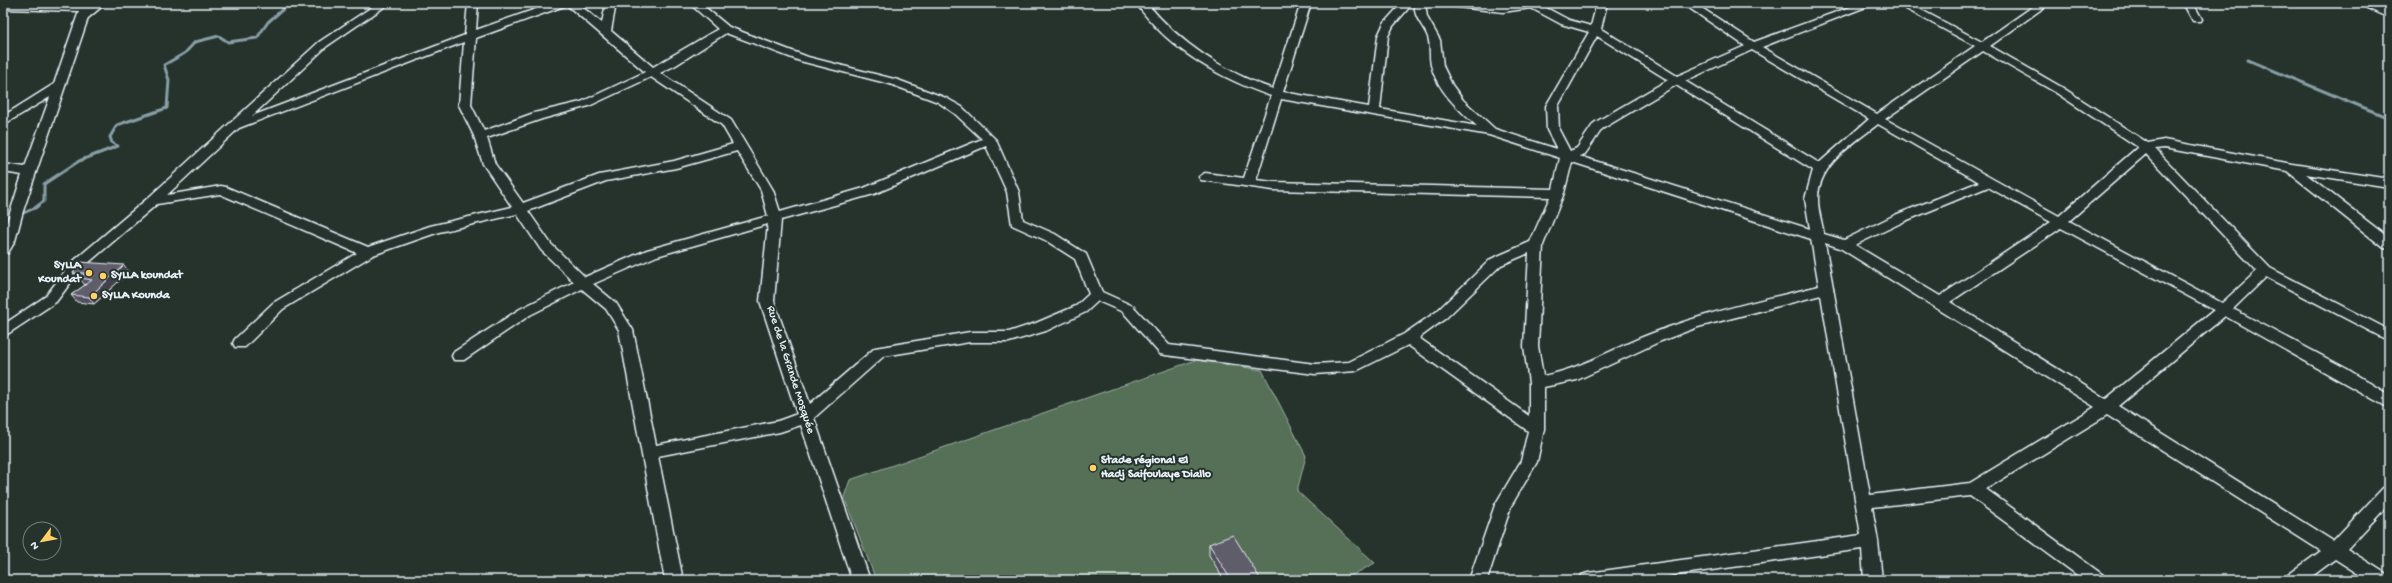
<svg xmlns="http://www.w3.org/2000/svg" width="2392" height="583" viewBox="0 0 2392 583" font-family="'Gochi Hand',sans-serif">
<rect width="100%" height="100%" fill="#26332d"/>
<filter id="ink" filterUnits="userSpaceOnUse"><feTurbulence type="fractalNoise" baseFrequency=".025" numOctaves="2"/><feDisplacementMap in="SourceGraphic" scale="8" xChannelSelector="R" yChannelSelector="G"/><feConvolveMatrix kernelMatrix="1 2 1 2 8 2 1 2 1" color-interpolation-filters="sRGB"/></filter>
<g filter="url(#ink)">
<!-- green -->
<path fill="#556f56" stroke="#9eb0a7" d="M1196,360L1262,370L1306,456L1297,491L1375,563L1347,578L1349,580H876L844,497L850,480Z"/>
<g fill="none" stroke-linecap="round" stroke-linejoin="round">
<!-- stream -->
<path stroke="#889fa6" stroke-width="3" d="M248,3H255
M2248,60L2389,118
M19,215L35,208L44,201V184L79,161L118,146L112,143L110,137L117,125L167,108L169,80L164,65L185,53L195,42L219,36L228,42L257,38L268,22L290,3
M3,218L13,217"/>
<!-- minor casing -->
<g stroke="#e8f1f8" stroke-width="3">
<path id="minor" d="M3,3L79,5L90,3V7L94,3H106L88,18L23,211L15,241L8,253L3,254V235L22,175L3,172V164L25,167L50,97L3,125V116L54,84L79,11L3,9Z
M378,3H390L327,46L252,116L465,35L468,3H478L476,30L553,3H577L602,23L606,3H616L611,31L653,67L718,29L689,3H700L729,27L808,57L898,80L946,98L962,107L996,140L1019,192L1023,220L1055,234L1086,254L1102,292L1133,306L1169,345L1315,364L1349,362L1404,334L1436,312L1491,259L1530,242L1550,197L1273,190L1201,180L1199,177L1205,173L1244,178L1271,96C1219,78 1168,49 1136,3H1147C1179,43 1224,72 1273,89L1301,3H1311L1283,92L1369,107L1378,36L1384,23L1402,3H1413L1393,26L1388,36L1380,109L1477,126C1458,109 1437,90 1431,65C1429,55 1431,46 1428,37C1423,24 1413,18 1415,3H1425L1427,17L1440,40L1443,66L1452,85L1463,100L1495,129L1557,149L1547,130L1546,106L1589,32L1561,24L1531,8L1503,12L1448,6L1443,3L1503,6L1537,3L1569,20L1591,26L1597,3H1607L1601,29L1677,76L1745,46L1682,3H1694L1754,42L1861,3H1876L1762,47L1877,114L1975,46L1895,3H1908L1982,42L2038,3H2050L1990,46L2063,88L2148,143L2164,140L2292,164L2389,179V187L2306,174L2389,238V249L2384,248L2287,171L2164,148L2155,149L2270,268L2389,330V341L2266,277L2233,309L2347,369L2389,395V408L2225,316L2118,406L2333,541L2383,488L2389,487V504L2347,549L2388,575L2389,580H2368L2335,559L2307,580H2285L2288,575L2321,551L2107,415L1986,489L2103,575L2106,580H2084L1970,496L1872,507L1878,541L1882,580H1864L1862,549L1640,580H1579L1582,575L1588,573L1861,535L1821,295L1698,327L1661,341L1577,380L1544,387V429L1537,462L1511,506L1487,580H1469L1495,505L1521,461L1528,431L1408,345L1356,371L1315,374L1165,355L1160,354L1123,312L1098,301L1086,312L1046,331L1009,342H970L884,356L814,418L870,580H852L801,425L780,432L658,456L683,580H665L619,330L606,309L582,289L530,315L464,360H454L452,356L454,352L520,309L574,282L541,250L517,214L439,232L373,255L283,309L245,347H235L233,343L235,339L273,303L357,253L220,194L157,204L80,270L56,302L3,337V325L46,296L70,264L148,198L319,42ZM567,5L645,72L581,102L534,113L484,131L471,105L476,38ZM726,33L800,61L890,84L938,102L954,113L982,139L864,188L780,212L773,190L731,120L660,73L676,65ZM1597,36L1668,80L1594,123L1577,148L1570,151L1559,130L1558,106ZM464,42L459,105L474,136L483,164L512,207L430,226L368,247L226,187L221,186L167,195L239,128ZM1752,50L1869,119L1819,163L1685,81ZM1983,51L2055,92L2138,147L2059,216L1885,119ZM651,77L722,125L733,144L674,161L599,175L523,203L495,164L487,138L542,119L589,106ZM1676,85L1813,170L1805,199L1810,229L1579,156L1585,154L1602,129ZM1281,99L1489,135L1560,158L1553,189L1273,182L1256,180ZM1878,124L1979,182L1895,215L1844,240L1824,234C1822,223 1818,211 1818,200C1817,165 1854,143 1878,124ZM986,146L1007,192L1012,225L1045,240L1075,259L1089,294L1076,306L1036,323L1009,332H970L875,348L810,404L774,301L781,220L874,194ZM737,151L761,190L768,216L647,250L585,277L551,244L528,211L606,181L676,168ZM2146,154L2257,271L2222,303L2069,221ZM1572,162L1811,239L1819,286C1763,300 1707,312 1653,333C1615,347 1584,368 1543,376L1538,346L1543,245L1564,193ZM1988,187L2051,222L1940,296L1855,245L1905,221ZM768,224L760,301L797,414L778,421L656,445L633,330L616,303L593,284L657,256ZM2061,228L2214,310L2106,399L1950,302ZM1825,243L1840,248L2095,407L1970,483L1870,495ZM1529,253L1524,346L1529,383V416L1419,338L1446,318L1501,265Z
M2183,3H2193L2202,19L2201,21H2193Z
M2356,3H2370L2389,11V18Z"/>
</g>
<!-- minor -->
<use href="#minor" fill="#26332d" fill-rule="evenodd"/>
</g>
<!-- wall -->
<path fill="#51505b" stroke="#e8f1f8" d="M129,272L94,304L77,302L71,295L85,285L81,280H78L73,273Z
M1209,544L1261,580H1224L1209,555Z"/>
<!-- shaded-wall -->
<path fill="#42414a" stroke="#e8f1f8" d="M124,265L129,272L94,304L89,297Z"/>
<!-- building -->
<path fill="#5e5d6a" stroke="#e8f1f8" d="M80,262L124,265L89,297L71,295L92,280L80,278L85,273H73Z
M1233,535L1261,580H1231L1209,544Z"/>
</g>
<!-- markers -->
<g fill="#ffd166" stroke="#26332d" stroke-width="1.5">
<circle cx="89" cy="273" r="4"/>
<circle cx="103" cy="276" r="4"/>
<circle cx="94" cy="296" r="4"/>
<circle cx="1093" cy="468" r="4"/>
</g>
<g text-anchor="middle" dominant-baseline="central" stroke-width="4" stroke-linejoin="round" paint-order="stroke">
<!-- poi labels -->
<g font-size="12" font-weight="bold" fill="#e8f1f8" stroke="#26332d" text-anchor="start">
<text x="81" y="266" text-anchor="end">SYLLA<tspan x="81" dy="14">Koundat</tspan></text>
<text x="111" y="276">SYLLA koundat</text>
<text x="102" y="296">SYLLA Kounda</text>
<text x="1101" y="461">Stade régional El<tspan x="1101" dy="14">Hadj Saifoulaye Diallo</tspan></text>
</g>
<!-- street labels -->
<g font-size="12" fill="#e8f1f8" stroke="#26332d">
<text transform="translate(790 370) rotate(72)">Rue de la Grande Mosquée</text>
</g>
</g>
<!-- margin -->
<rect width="2392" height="583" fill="none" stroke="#26332d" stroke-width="16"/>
<rect x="8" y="8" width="2376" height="567" fill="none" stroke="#e8f1f8" stroke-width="1.5" filter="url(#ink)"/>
<!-- north arrow -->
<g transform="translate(42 541) rotate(238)"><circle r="19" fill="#26332d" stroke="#747f7e"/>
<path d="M0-3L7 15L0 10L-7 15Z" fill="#ffd166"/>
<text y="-6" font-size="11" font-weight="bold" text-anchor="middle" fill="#e8f1f8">N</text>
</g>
</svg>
